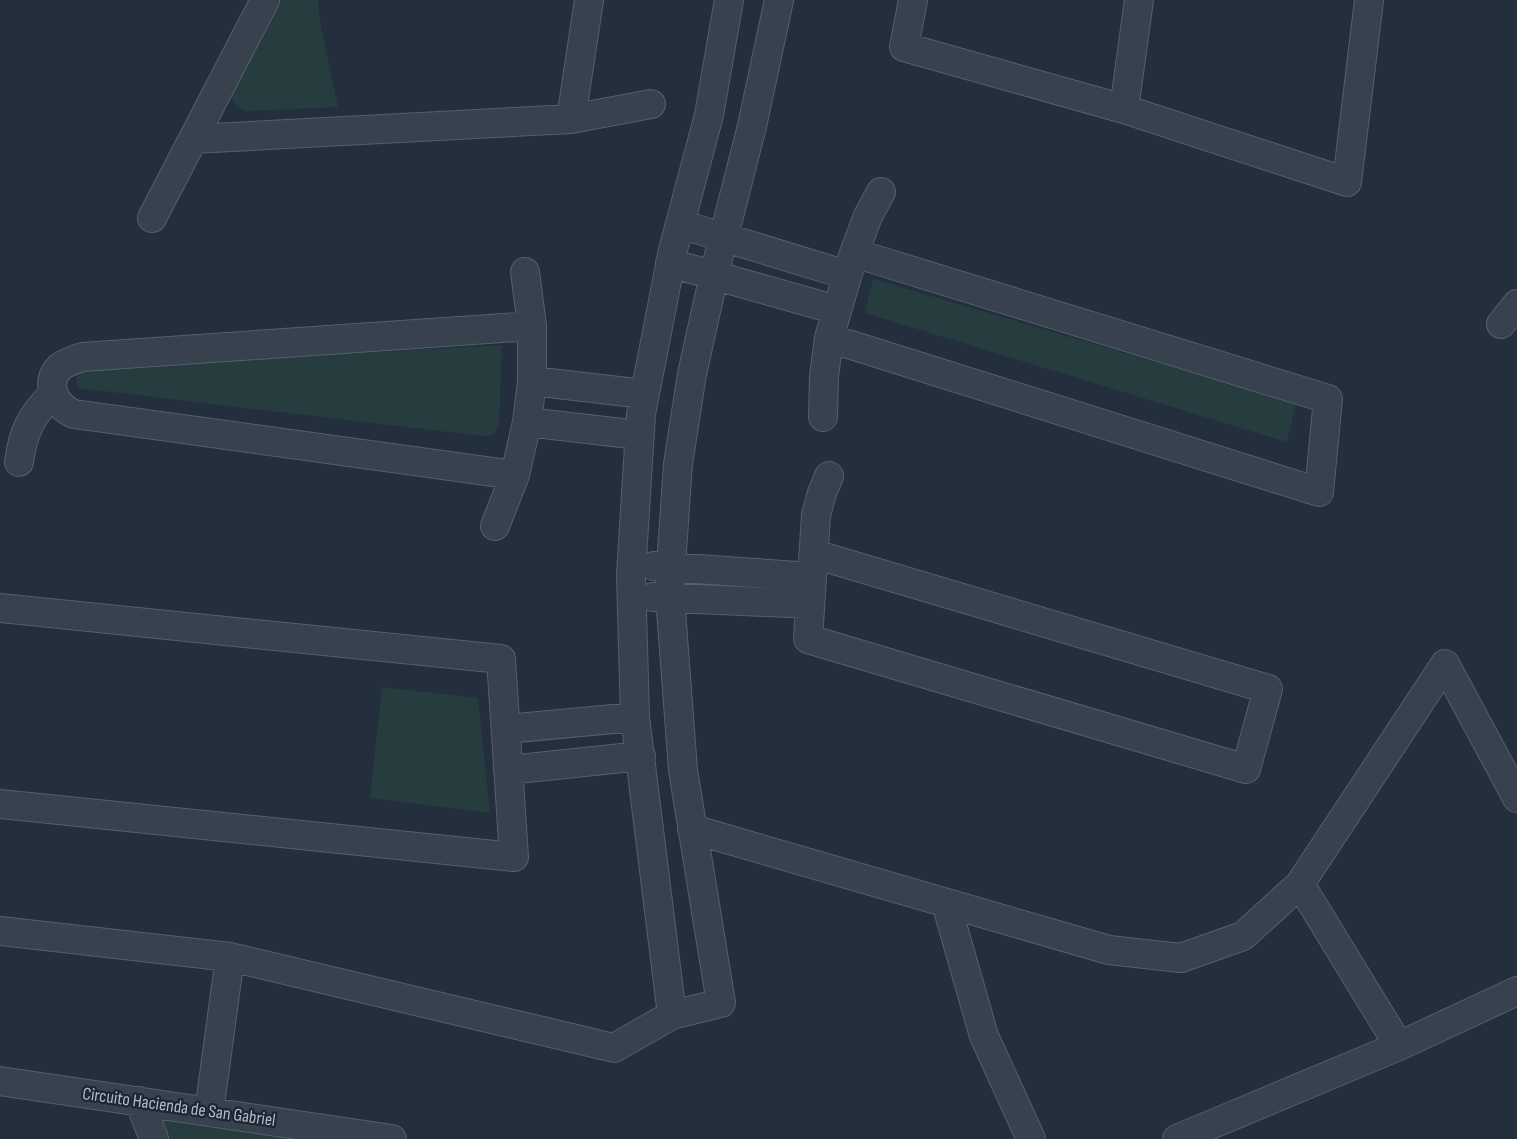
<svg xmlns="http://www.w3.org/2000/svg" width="1517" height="1139" viewBox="0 0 1517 1139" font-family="'Sofia Sans Condensed',sans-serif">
<rect width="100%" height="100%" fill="#242f3e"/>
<!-- green -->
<path fill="#263c3f" d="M280,0H318L320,22L338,107L247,111C236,108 232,104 231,92Z
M873,279L1296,403L1287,442L865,313Z
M502,345L499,423L494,434L482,436L78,388L76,378L84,368Z
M382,687L478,698L490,813L370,798Z
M175,1110L308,1139H158L160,1123Z"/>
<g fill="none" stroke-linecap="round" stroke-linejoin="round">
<!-- minor casing -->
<g stroke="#565f6c" stroke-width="30">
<path id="minor" d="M729,0L709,115L673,250L641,414L631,575L635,717L672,1015L721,1003L683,770L670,597V580L678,464L692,374L714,275L752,126L779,0
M913,0L904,47L1124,109L1347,182L1369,0
M1124,109L1139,0
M571,119L589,0
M193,139L571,119L651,104
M152,218L265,0
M680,224L847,275
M670,263L837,310
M1501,324L1517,304
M829,338L1319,492L1328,399L854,253
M532,381L644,394
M823,417L824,376L829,338L854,253L868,216L881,192
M527,422L639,435
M19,462C23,432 31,415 53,394
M515,475L74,414C56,407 43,383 60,367C66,362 75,360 82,357L532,326
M495,526L515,475L527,422L532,381V326L525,272
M814,554L1268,689L1246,769L808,639L816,515L822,493L829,476
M654,566L812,577
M653,597L810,604
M0,608L501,659L514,857L0,804
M506,729L635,717
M508,770L641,756
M692,829L1109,950L1181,958L1243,936L1300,884L1445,664L1517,798
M1300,884L1399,1046
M946,903L984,1036L1031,1139
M0,931L230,957L614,1048L672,1015
M0,1081L392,1139
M139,1101L154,1139
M209,1112L230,957
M1177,1139L1399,1046L1517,991"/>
</g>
<!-- minor -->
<use href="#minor" stroke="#38414e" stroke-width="28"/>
</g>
<g text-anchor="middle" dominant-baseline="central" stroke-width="4.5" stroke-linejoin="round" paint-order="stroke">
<!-- street labels -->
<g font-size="18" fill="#b4bcc9" stroke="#1d2633">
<text transform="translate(179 1107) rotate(8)">Circuito Hacienda de San Gabriel</text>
</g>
</g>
</svg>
